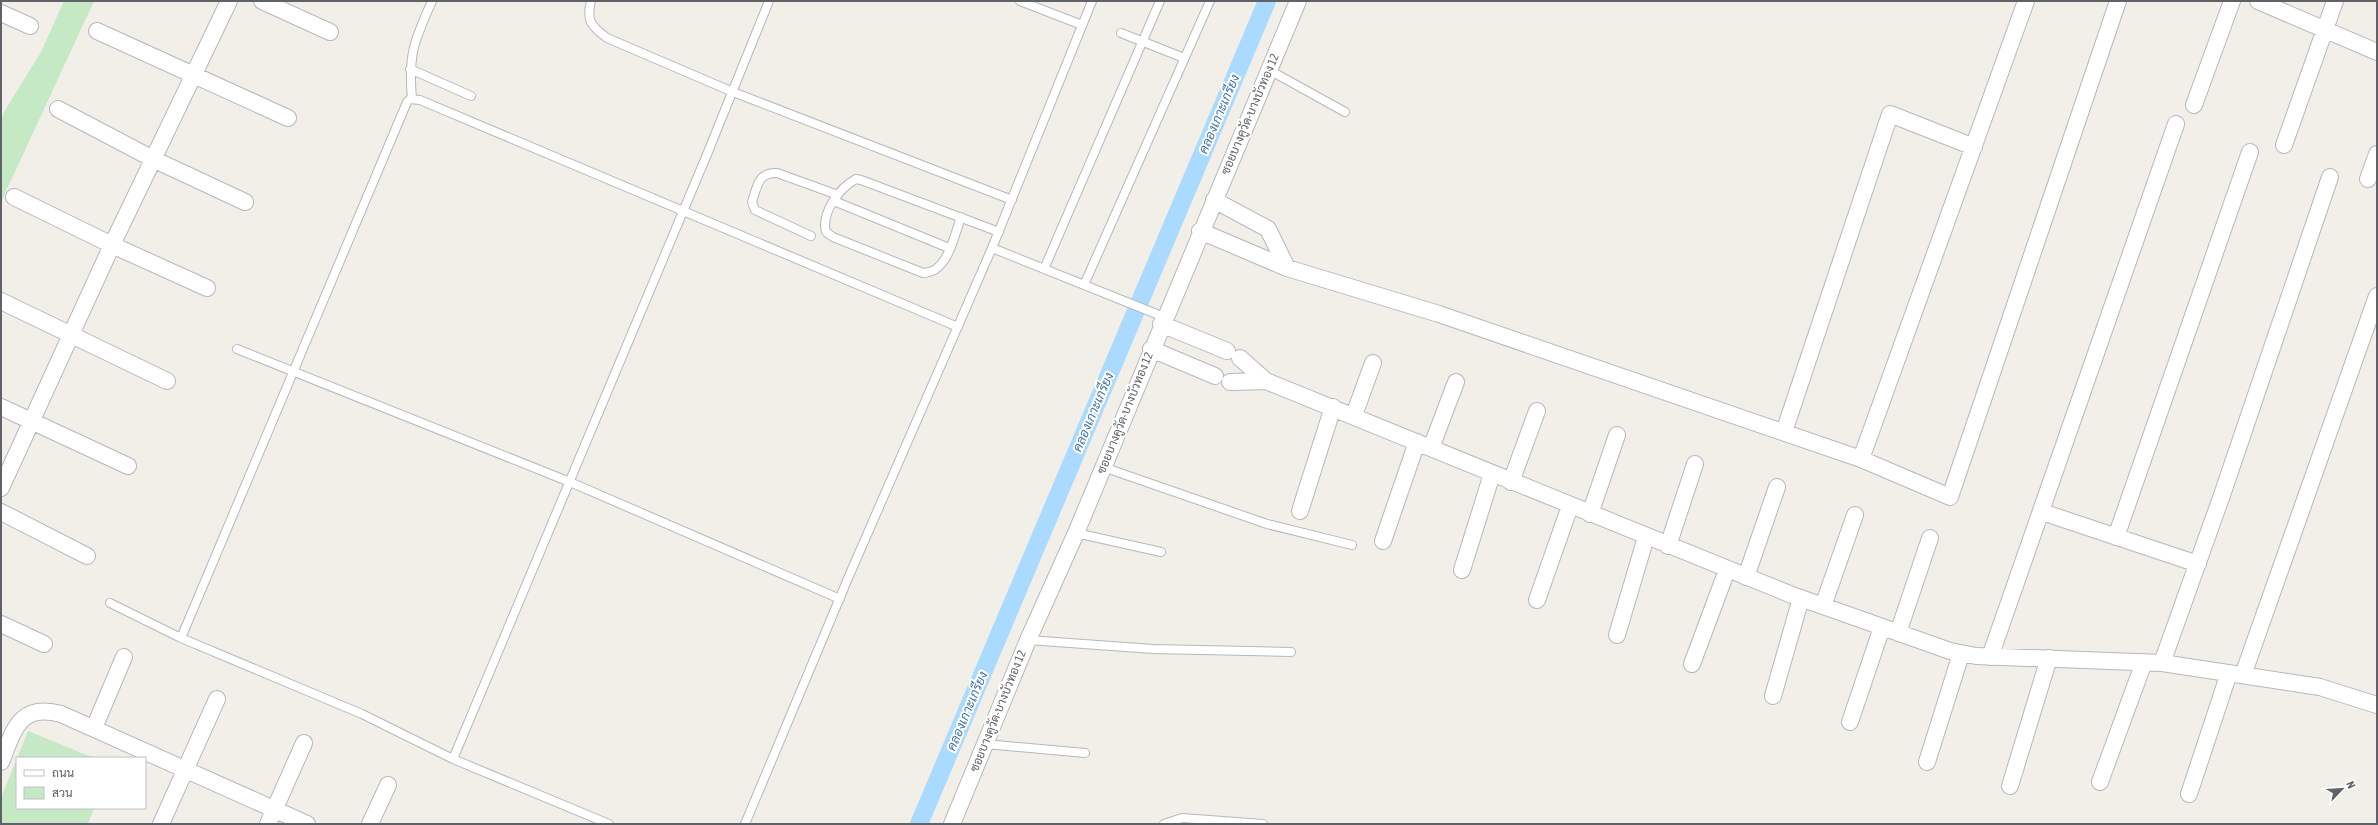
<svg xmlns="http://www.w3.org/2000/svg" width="2378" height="825" viewBox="0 0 2378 825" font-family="'Asap Condensed',Sarabun,sans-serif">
<rect width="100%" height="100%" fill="#f1efe8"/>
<!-- green -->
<path fill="#c5e8c5" d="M64,1H94L1,202V121L4,112L41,52Z
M28,731L94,758H17V808H94L88,824H1V798Z"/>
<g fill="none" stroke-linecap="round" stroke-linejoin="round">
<!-- canal -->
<path stroke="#aadaff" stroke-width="18" d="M919,824L1267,1"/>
<!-- service casing -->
<g stroke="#b5b8bc" stroke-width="10">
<path id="service" d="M591,1C586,21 591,26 607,38L733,92L1012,200
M1020,1L1082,25
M1121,33L1184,58
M410,69L471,96
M1269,70L1345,112
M412,99C408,55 414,41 432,1
M834,201L949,248
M961,217C954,236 948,273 923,273L833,237L826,232C821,213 839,188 856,179L861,180L999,232
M811,236L755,210L752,202C757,187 758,172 777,173L838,195
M992,248L1164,317
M1044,269L1160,1
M1084,285L1210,1
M237,349L570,482L840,599
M1103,467L1267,524L1352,545
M1076,533L1161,552
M110,603L181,638L362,714L453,759L609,824
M181,638L407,102L410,99L420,100L958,327
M1028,640L1153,649L1291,652
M985,744L1085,753
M453,759L708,152L769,1
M745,824L849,576L992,248L1092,1
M1164,824L1182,818L1263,824"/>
</g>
<!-- minor casing -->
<g stroke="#b5b8bc" stroke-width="18">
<path id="minor" d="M262,1L330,32
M2258,1L2377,52
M1,13L30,26
M97,31L288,118
M2194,105L2232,1
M58,109L155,160L245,202
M2284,145L2335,1
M2368,179L2377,154
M14,197L112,245L207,288
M1200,231L1287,268L1268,229L1214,200
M1287,268L1439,314L1861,459L1950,497L2118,1
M1,301L167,381
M1161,324L1227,351
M1151,349L1215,376
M1240,358L1266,381L1792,595L1950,651L1976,656L2162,663L2320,687L2377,705
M1230,382L1266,381
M1,407L128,466
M1354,415L1373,363
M1784,432L1890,114L1974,147
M1431,448L1456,382
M1861,459L2026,1
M1511,482L1537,411
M1,488L112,245L229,1
M1300,511L1333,407
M1,512L87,556
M2042,512L2198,564
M1590,514L1617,435
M2116,537L2250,152
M1383,541L1417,442
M1668,546L1695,464
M1462,570L1492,474
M1746,577L1777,487
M1537,600L1570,506
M1823,606L1855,515
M1,624L44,644
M1898,633L1930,538
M1617,635L1646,537
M1990,657L2176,124
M2162,663L2222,495L2330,177
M1692,664L1727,570
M2243,675L2377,296
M1773,696L1801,598
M1850,722L1882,627
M94,728L124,657
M1,762C14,730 19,703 61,714L307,824
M1927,762L1961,654
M2100,782L2144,662
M2010,786L2049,658
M2189,794L2229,673
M161,824L217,699
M268,824L304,743
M370,824L388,785
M952,824L1028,640L1076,533L1298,1"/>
</g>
<!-- service -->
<use href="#service" stroke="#fff" stroke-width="8"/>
<!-- minor -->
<use href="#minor" stroke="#fff" stroke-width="16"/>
</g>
<g text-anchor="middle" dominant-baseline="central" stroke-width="4" stroke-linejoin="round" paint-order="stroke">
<!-- street labels -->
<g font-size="12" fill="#5f6368" stroke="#fff">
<text transform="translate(1250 114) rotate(-67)">ซอยบางคูวัด-บางบัวทอง 12</text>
<text transform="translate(1125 413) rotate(-68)">ซอยบางคูวัด-บางบัวทอง 12</text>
<text transform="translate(998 711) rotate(-68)">ซอยบางคูวัด-บางบัวทอง 12</text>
</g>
<!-- water labels -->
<g font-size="13" font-style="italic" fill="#4174aa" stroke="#fff">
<text transform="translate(1219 114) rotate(-67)">คลองเกาะเกรียง</text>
<text transform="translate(1093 412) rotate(-67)">คลองเกาะเกรียง</text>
<text transform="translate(967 711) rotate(-67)">คลองเกาะเกรียง</text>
</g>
</g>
<!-- border -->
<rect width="2378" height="825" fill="none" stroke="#5f6368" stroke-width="4"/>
<!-- legend -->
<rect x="16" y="757" width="130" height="52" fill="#ffffff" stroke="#bfc1c3"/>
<rect x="24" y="770" width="20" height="6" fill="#ffffff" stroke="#bfc1c3"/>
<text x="52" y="777" font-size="12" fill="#5f6368">ถนน</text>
<rect x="24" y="787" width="20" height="12" fill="#c5e8c5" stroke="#bfc1c3"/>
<text x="52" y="797" font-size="12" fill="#5f6368">สวน</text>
<!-- north arrow -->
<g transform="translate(2342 789) rotate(65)" stroke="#ffffff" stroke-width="3" paint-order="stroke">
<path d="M0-3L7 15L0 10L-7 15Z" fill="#5f6368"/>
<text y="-6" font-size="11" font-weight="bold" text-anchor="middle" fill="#5f6368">N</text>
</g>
</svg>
